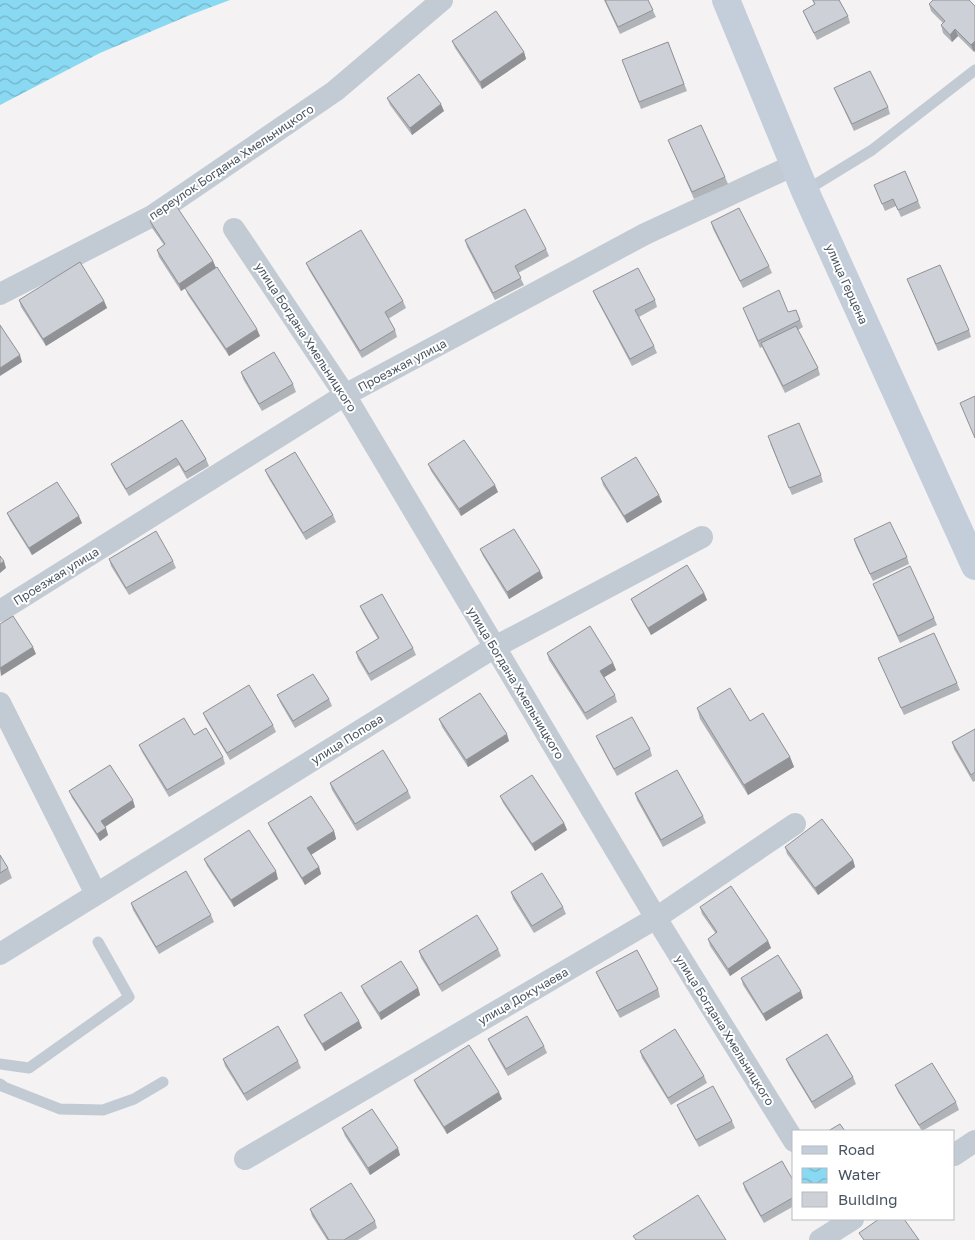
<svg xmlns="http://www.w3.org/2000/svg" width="975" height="1240" viewBox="0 0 975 1240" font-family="'Golos Text',sans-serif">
<defs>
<pattern id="water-waves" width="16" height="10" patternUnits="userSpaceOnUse" patternTransform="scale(1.25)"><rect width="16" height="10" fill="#8ad9f2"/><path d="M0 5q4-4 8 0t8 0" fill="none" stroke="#73b3c7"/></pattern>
</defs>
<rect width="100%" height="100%" fill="#f4f2f2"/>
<!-- water -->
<path fill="url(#water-waves)" d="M0,0H230L190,15L100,53L0,105Z"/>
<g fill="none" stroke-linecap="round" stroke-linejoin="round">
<!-- lane -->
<path stroke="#c2cbd4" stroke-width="11" d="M805,191L872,150L975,70
M0,1064L29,1068L129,997L98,942
M0,1084L4,1087L60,1109L103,1110L134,1099L163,1082"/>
<!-- street -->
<path stroke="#c2cbd4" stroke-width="22" d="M234,229L345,395L656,918L794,1141
M0,294L152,216L335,91L442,0
M0,611L345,395L645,234L794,165
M0,703L96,894
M0,954L495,647L702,537
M954,1155L975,1141
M245,1159L656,918L795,824
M820,1240L853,1219"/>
<!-- secondary -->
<path stroke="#c4cedb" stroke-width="28" d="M726,0L805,191L975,566"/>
</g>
<!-- wall -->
<path fill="#b0b3b8" d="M604,0H648L656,17L620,34Z
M812,0H839L848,16L850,23L817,40L806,18L803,11L815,5Z
M969,0L974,52L958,36L952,42L943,33L941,25L943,23L931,11L929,4Z
M452,41L524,52L526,59L482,89L455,48Z
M668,42L687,91L641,109L622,60Z
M834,88L888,107L890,114L854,131L837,95Z
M387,98L444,111L412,135L390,105Z
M668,140L725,177L728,184L694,199Z
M874,185L918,201L921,208L901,217L896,206L885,211Z
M150,221L213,261L216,268L181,291L159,257L157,250L164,245L152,228Z
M711,222L769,266L772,273L743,288L713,229Z
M465,240L546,249L549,256L518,273L524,285L495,300L467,247Z
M306,263L403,301L406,308L388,319L395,330L397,337L362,358L309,270Z
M907,279L969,330L971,337L938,351Z
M185,288L260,336L229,356L188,295Z
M593,291L655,300L657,307L639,317L654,346L657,353L632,366L596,298Z
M19,300L104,301L107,308L46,346L21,307Z
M743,308L788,312L796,310L803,327L798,330L818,368L820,375L785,393L762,347L760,348Z
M241,372L293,384L296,392L262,411L243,379Z
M182,420L206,459L209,466L187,479L179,465L129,496L114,471L111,464Z
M770,443L821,475L823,482L792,495Z
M428,464L498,492L461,516L431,471Z
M265,470L333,515L336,522L306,540L268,477Z
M601,478L659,495L662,502L627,523L603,485Z
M7,513L82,523L32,555L10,520Z
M854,539L907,557L909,564L873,581L856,546Z
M480,549L543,578L509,599L483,556Z
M109,559L173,561L176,568L129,595L111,566Z
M873,584L934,618L937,625L900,643Z
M704,593L707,600L651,635L634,606L631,599Z
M360,606L413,648L416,655L371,681L358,659L356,652L378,639L363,613Z
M547,653L613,663L616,670L604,677L615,695L617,702L587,720L549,660Z
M878,658L957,683L960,690L904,715Z
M277,695L329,699L332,706L295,728L280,702Z
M697,708L750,721L790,757L794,767L748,795L700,719Z
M203,713L273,725L276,732L230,760L206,720Z
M439,719L509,741L468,767L442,727Z
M975,729V781L973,782L954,749L952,742Z
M194,735L223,757L225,764L169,797L142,752L139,745Z
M596,736L650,749L652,756L617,776L599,743Z
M330,783L408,791L411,798L357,831L332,790Z
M69,791L135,807L105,827L108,835L100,841L72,798Z
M635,793L703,816L706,823L663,847L637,800Z
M500,796L564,823L567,830L535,851L503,803Z
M268,823L334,831L336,839L311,855L319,867L321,874L305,885L271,830Z
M785,847L853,860L855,867L818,895L787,854Z
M0,855L8,868L12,878L0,885Z
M204,859L278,879L234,907L207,866Z
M511,892L563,907L566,914L534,933L513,899Z
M131,903L211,915L214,922L159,954L133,910Z
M700,907L768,941L771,948L730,976L710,946L708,939L716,934L702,914Z
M498,949L501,956L442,992L421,958L419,951Z
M596,972L658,989L660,997L620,1018L599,979Z
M741,978L803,998L766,1021L743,985Z
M361,986L418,988L420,995L381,1020L364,993Z
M304,1015L362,1028L325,1051L307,1022Z
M488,1039L544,1046L547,1053L508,1076L491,1046Z
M640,1051L704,1076L707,1083L671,1105L642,1058Z
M223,1059L298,1061L301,1068L247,1101L225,1066Z
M786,1059L853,1077L856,1084L815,1109L789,1066Z
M414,1080L502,1099L447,1134L417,1087Z
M895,1085L956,1102L959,1110L922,1131L898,1092Z
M677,1105L732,1121L735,1128L699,1147L680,1112Z
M342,1128L400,1155L370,1175L345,1136Z
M794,1182V1206L764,1223L745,1190L743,1183Z
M310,1209L375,1221L377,1228L358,1240H327L312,1216Z"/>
<!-- shaded-wall -->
<path fill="#909296" d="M955,29L958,36L952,42L950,35Z
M975,41V51L974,52L971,45Z
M524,52L526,59L482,89L480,82Z
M441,104L444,111L412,135L410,128Z
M213,261L216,268L181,291L179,284Z
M104,301L107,308L46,346L43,339Z
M257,329L260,336L229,356L226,349Z
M20,355L22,362L0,376V368Z
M495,485L498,492L461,516L459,509Z
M659,495L662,502L627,523L624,516Z
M79,516L82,523L32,555L29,548Z
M4,561L6,568L0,573V564Z
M540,571L543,578L509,599L507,592Z
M704,593L707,600L651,635L648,628Z
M33,647L36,654L1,676L0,668Z
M613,663L616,670L603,678L600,671Z
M507,734L509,741L468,767L466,760Z
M790,757L794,767L748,795L744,785Z
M133,800L135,807L103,828L101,821Z
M564,823L567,830L535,851L532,844Z
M106,828L108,835L100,841L97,834Z
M334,831L336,839L309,856L307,848Z
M853,860L855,867L818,895L815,888Z
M319,867L321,874L305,885L302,878Z
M276,871L278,879L234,907L231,900Z
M768,941L771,948L730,976L728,969Z
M418,988L420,995L381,1020L379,1013Z
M801,991L803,998L766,1021L763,1014Z
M359,1021L362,1028L325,1051L322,1044Z
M499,1092L502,1099L447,1134L444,1127Z
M398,1148L400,1155L370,1175L368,1168Z"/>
<!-- building -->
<path fill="#cdd0d6" stroke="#909296" d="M605,0H648L653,10L618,27Z
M813,0H839L848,16L814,33L803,11L815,4Z
M933,0H969L975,6V41L971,45L955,29L950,35L941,25L945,21L929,4Z
M496,11L524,52L480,82L452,41Z
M668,42L684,84L639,102L622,60Z
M870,71L888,107L852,124L834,88Z
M419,74L441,104L410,128L387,98Z
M701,125L725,177L692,192L668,140Z
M905,171L918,201L898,210L893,199L882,204L874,185Z
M175,204L213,261L179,284L157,250L165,244L150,221Z
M739,208L769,266L740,281L711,222Z
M525,209L546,249L515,266L521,278L493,293L465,240Z
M361,230L403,301L385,312L395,330L360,351L306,263Z
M80,262L104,301L43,339L19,300Z
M940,265L969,330L936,344L907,279Z
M217,267L257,329L226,349L185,288Z
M638,268L655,300L635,310L654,346L630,359L593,291Z
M779,290L788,312L796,310L800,320L758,341L743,308Z
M0,325L20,355L0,368Z
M796,326L818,368L783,386L761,343Z
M274,352L293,384L259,404L241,372Z
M975,396V438L960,403Z
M182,420L206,459L185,472L176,458L126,489L111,464Z
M799,423L821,475L789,488L768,436Z
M464,440L495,485L459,509L428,464Z
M295,452L333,515L303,533L265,470Z
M636,457L659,495L624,516L601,478Z
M57,482L79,516L29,548L7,513Z
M890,522L907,557L870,574L854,539Z
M514,529L540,571L507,592L480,549Z
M156,531L173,561L126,588L109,559Z
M0,556L4,561L0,564Z
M687,565L704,593L648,628L631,599Z
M910,566L934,618L898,636L873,584Z
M382,594L413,648L369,674L356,652L379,638L360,606Z
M13,616L33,647L0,668V624Z
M590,626L613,663L600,671L615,695L585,713L547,653Z
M934,633L957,683L901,708L878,658Z
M313,674L329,699L293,721L277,695Z
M249,685L273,725L227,753L203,713Z
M730,688L750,721L763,713L790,757L744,785L697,708Z
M480,693L507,734L466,760L439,719Z
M632,717L650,749L614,769L596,736Z
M184,718L194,735L206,728L223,757L167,790L139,745Z
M975,729V772L971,775L952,742Z
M383,750L408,791L355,824L330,783Z
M110,765L133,800L101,821L106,828L97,834L69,791Z
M677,770L703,816L661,840L635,793Z
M532,775L564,823L532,844L500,796Z
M311,796L334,831L307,848L319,867L302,878L268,823Z
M822,819L853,860L815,888L785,847Z
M249,830L276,871L231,900L204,859Z
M0,855L8,868L0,873Z
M186,871L211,915L156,947L131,903Z
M542,873L563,907L532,926L511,892Z
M731,886L768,941L728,969L708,939L717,932L700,907Z
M477,915L498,949L439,985L419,951Z
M637,950L658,989L617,1011L596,972Z
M778,955L801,991L763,1014L741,978Z
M401,961L418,988L379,1013L361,986Z
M341,992L359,1021L322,1044L304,1015Z
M527,1016L544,1046L506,1069L488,1039Z
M278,1026L298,1061L244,1094L223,1059Z
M675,1029L704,1076L668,1098L640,1051Z
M827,1034L853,1077L812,1102L786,1059Z
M469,1045L499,1092L444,1127L414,1080Z
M932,1063L956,1102L919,1125L895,1085Z
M713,1086L732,1121L696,1140L677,1105Z
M372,1109L398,1148L368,1168L342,1128Z
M840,1124L845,1131H828Z
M782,1161L794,1182V1197L761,1216L743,1183Z
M351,1183L375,1221L344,1240H329L310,1209Z
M698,1195L726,1240H636L633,1236Z
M879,1219H904L919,1240H864L859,1233Z"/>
<g text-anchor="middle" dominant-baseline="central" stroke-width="4" stroke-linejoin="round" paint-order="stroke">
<!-- street labels -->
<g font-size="12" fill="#485461" stroke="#fff">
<text transform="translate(231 162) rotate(-34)">переулок Богдана Хмельницкого</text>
<text transform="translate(847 284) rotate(66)">улица Герцена</text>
<text transform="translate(306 337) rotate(57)">улица Богдана Хмельницкого</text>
<text transform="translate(402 365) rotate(-28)">Проезжая улица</text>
<text transform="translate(56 576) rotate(-32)">Проезжая улица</text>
<text transform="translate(516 683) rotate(59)">улица Богдана Хмельницкого</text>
<text transform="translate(347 739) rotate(-32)">улица Попова</text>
<text transform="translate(523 996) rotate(-30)">улица Докучаева</text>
<text transform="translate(725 1030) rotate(58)">улица Богдана Хмельницкого</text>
</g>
</g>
<!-- legend -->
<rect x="792" y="1130" width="162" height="90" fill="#ffffff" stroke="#b6bbc0"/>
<rect x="802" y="1146" width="25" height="8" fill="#c4cedb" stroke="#b6bbc0"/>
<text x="838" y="1155" font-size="15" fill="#485461">Road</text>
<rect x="802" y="1168" width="25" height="15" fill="url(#water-waves)" stroke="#b6bbc0"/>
<text x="838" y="1180" font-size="15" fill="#485461">Water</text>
<rect x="802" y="1192" width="25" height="15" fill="#cdd0d6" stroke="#b6bbc0"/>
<text x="838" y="1205" font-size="15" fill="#485461">Building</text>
</svg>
